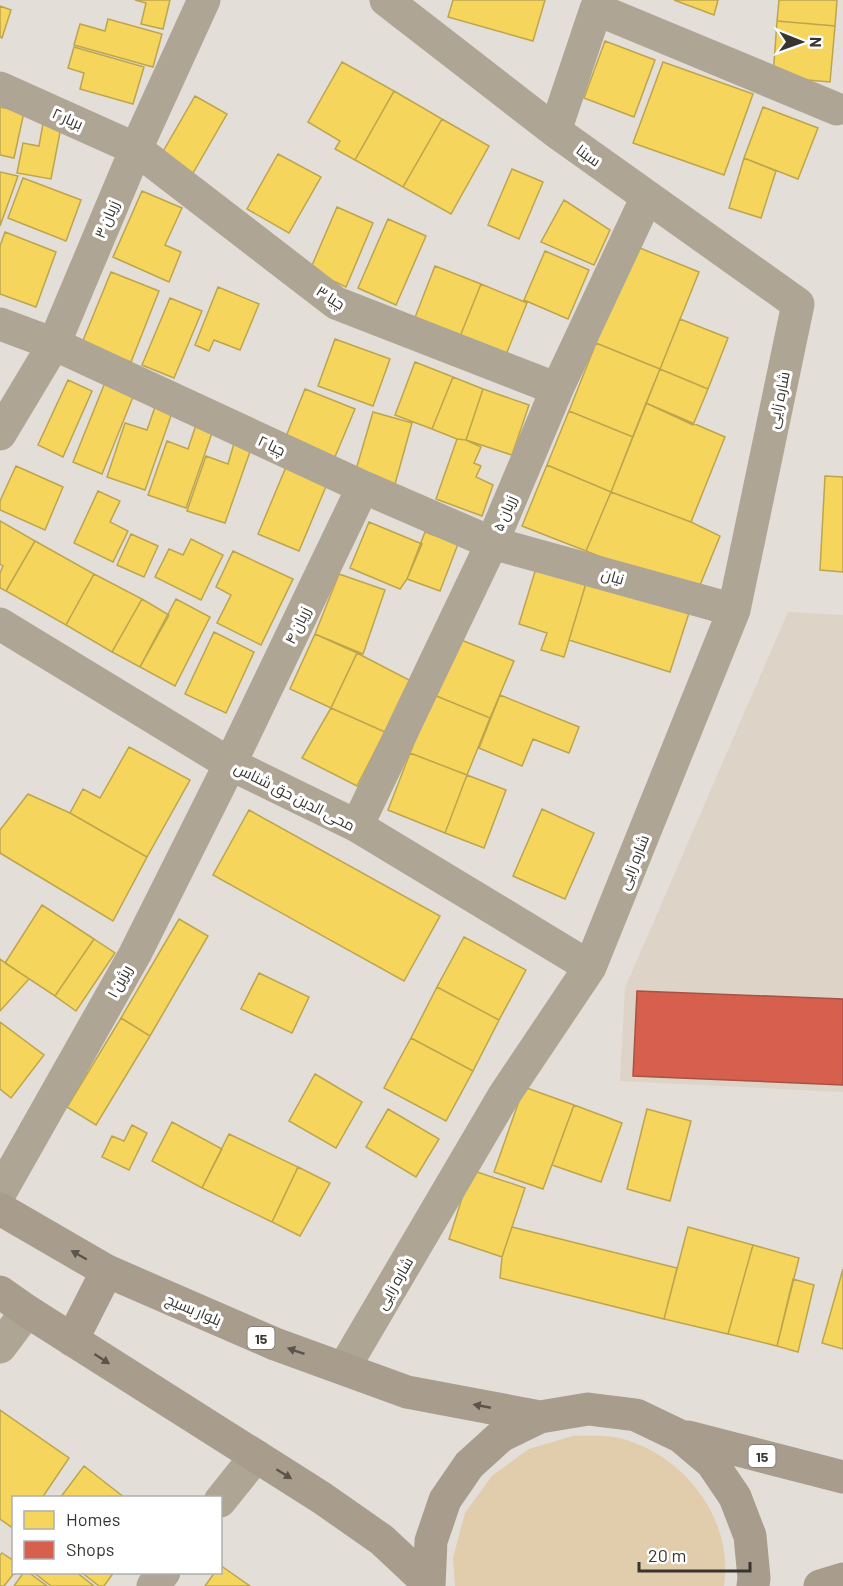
<svg xmlns="http://www.w3.org/2000/svg" width="843" height="1586" viewBox="0 0 843 1586" font-family="Barlow,Cairo,sans-serif">
<rect width="100%" height="100%" fill="#e3ded7"/>
<!-- built -->
<path fill="#ddd3c6" d="M788,612L843,615V1092L620,1081L625,988Z"/>
<!-- green -->
<path fill="#e1ccac" d="M573,1436C588,1436 605,1435 619,1438C684,1454 734,1519 724,1586H455L453,1558L465,1513L492,1476L529,1449Z"/>
<!-- homes -->
<path fill="#f6d55c" stroke="#bda54e" stroke-width="1.5" d="M135,0H170L163,29L141,24L146,3Z
M453,0H545L533,41L448,17Z
M674,0H718L714,15Z
M779,0H837L835,26L777,21Z
M0,6L11,10L2,38L0,37Z
M108,19L162,34L153,67L74,45L80,24L105,31Z
M777,21L835,26L830,82L773,77Z
M605,41L655,60L634,117L584,98Z
M74,47L144,67L133,104L80,89L84,73L68,68Z
M342,62L394,91L355,160L335,149L340,141L308,122Z
M663,62L753,94L724,175L633,143Z
M394,91L442,119L403,187L355,160Z
M195,96L227,114L193,173L161,155Z
M0,107L24,112L14,158L0,155Z
M763,107L818,128L798,179L744,158Z
M44,118L62,122L51,179L17,173L23,143L39,146Z
M442,119L489,146L451,214L403,187Z
M278,154L321,177L289,233L247,209Z
M744,158L776,171L761,218L729,208Z
M512,169L543,182L519,239L488,225Z
M0,172L18,176L0,226Z
M23,178L81,200L66,241L8,218Z
M142,191L182,208L165,245L181,252L169,282L113,257Z
M564,200L610,230L594,265L541,242Z
M337,207L373,223L346,287L310,270Z
M388,219L426,236L396,305L358,288Z
M5,232L56,252L36,307L0,294V246Z
M635,246L699,272L660,369L596,343Z
M545,251L589,270L568,319L524,300Z
M435,266L481,284L459,339L414,320Z
M111,272L159,291L131,362L82,343Z
M481,284L527,303L505,357L459,339Z
M218,287L259,304L240,350L214,340L209,351L195,345Z
M170,298L202,311L174,378L142,365Z
M680,319L728,338L708,389L660,369Z
M335,339L390,359L373,406L318,386Z
M596,343L660,369L633,437L569,411Z
M415,362L453,377L432,429L395,415Z
M660,369L708,389L693,425L646,403Z
M453,377L483,389L466,440L457,439L432,429Z
M68,380L92,391L63,457L38,445Z
M106,380L135,392L102,474L73,462Z
M305,389L355,409L332,464L283,444Z
M483,389L529,405L512,455L466,440Z
M646,403L725,437L691,522L611,492Z
M155,407L172,413L145,490L107,477L125,423L147,430Z
M569,411L633,437L611,492L547,465Z
M373,412L412,423L395,484L355,473Z
M196,425L213,430L186,508L148,495L167,441L188,449Z
M457,439L466,440L481,447L474,463L481,466L476,477L493,485L482,516L436,499Z
M235,440L252,446L225,523L187,511L206,456L228,464Z
M547,465L611,492L586,551L522,526Z
M16,466L63,487L45,530L0,510V501Z
M286,467L327,484L299,551L258,534Z
M825,476L843,477V572L820,570Z
M98,491L120,501L110,522L128,531L113,562L74,543Z
M611,492L691,522L720,536L696,595L586,551Z
M0,521L35,541L6,591L0,588V573L3,566L0,564Z
M369,522L422,544L407,579L400,589L350,568Z
M425,532L458,544L440,591L407,579Z
M131,534L158,546L144,577L117,565Z
M191,539L223,555L201,600L155,577L169,549L183,555Z
M35,541L94,574L66,625L6,591Z
M233,551L293,579L261,645L217,623L231,595L216,587Z
M537,565L587,580L564,657L541,650L547,633L519,624Z
M94,574L142,599L112,652L66,625Z
M339,574L385,590L363,654L315,634Z
M587,580L689,613L670,672L569,640Z
M142,599L169,615L140,667L112,652Z
M176,599L210,617L175,686L140,667Z
M214,632L254,652L226,713L185,694Z
M315,634L357,653L331,708L290,689Z
M456,638L514,661L490,718L434,695Z
M357,653L411,681L385,732L331,708Z
M434,695L490,718L467,775L410,753Z
M500,695L579,727L569,753L533,739L522,766L479,748Z
M331,708L385,732L357,786L302,758Z
M129,747L190,780L147,857L70,813L83,789L100,798Z
M410,753L467,775L445,833L388,810Z
M467,775L506,790L484,848L445,833Z
M28,794L70,813L147,857L113,921L0,853V830Z
M542,809L594,833L565,899L513,876Z
M249,810L440,916L404,981L213,875Z
M42,905L94,939L55,996L5,963Z
M179,919L208,936L150,1036L121,1018Z
M464,937L526,970L499,1020L437,987Z
M94,939L115,953L76,1011L55,996Z
M0,959L29,979L0,1011Z
M259,973L309,997L292,1033L241,1009Z
M437,987L499,1020L473,1071L411,1038Z
M121,1018L150,1036L96,1125L67,1107Z
M0,1022L44,1055L11,1098L0,1089Z
M411,1038L473,1071L446,1121L384,1088Z
M315,1074L362,1102L336,1148L289,1121Z
M524,1087L574,1105L543,1189L494,1172Z
M574,1105L622,1123L601,1182L552,1165Z
M388,1109L439,1139L416,1177L366,1147Z
M647,1109L691,1121L670,1201L627,1189Z
M172,1122L222,1149L202,1188L152,1161Z
M132,1125L147,1133L129,1170L102,1157L112,1136L124,1141Z
M229,1134L298,1167L272,1222L202,1188Z
M298,1167L330,1183L300,1236L272,1222Z
M471,1170L525,1188L502,1257L449,1239Z
M512,1227L677,1268L664,1319L500,1278L502,1257Z
M688,1227L753,1245L728,1334L664,1319Z
M753,1245L799,1258L777,1346L728,1334Z
M843,1269V1349L822,1343Z
M793,1279L814,1285L798,1352L777,1346Z
M0,1410L69,1458L42,1498H14V1529L0,1519Z
M84,1466L125,1498H60Z
M2,1553L14,1561L15,1572L4,1586H0V1555Z
M220,1565L250,1586H205L215,1572H220Z
M24,1572H28L47,1586H14Z
M33,1572H76L94,1586H51Z
M81,1572H114L104,1586H99Z"/>
<!-- shops -->
<path fill="#d6604d" stroke="#a75344" stroke-width="1.5" d="M637,991L843,999V1085L633,1076Z"/>
<g fill="none" stroke-linecap="round" stroke-linejoin="round">
<!-- minor -->
<path stroke="#afa595" stroke-width="33" d="M0,88L136,149L336,303L557,389
M555,131L596,9L837,109
M0,324L54,344L363,487L492,543L734,610
M0,434L54,344L136,149L204,0
M0,624L230,764L357,826L590,967
M357,826L492,543L557,389L647,197
M0,1193L135,954L230,764L363,487
M0,1347L27,1311
M344,1368L503,1097L590,967L734,610L798,304L555,131L386,0
M220,1501L256,1456
M153,1586L164,1572"/>
<!-- major -->
<path stroke="#a89d8d" stroke-width="33" d="M0,1209L107,1271L275,1344L407,1392L540,1417
M0,1292L27,1311L322,1498L382,1540L429,1584
M72,1340L107,1271
M688,1437L843,1477
M429,1586L431,1541L445,1500L469,1465L501,1436L540,1417L588,1409L636,1415L680,1436L712,1463L735,1497L750,1536L754,1578L753,1586
M820,1586L843,1579"/>
</g>
<!-- one-way arrows -->
<defs><path id="oneway-solid" d="M-6-.8H1V-3.2L6.5 0L1 3.2V.8H-6Z" transform="scale(1.5)"/></defs>
<g fill="#5a544b">
<use href="#oneway-solid" transform="translate(79 1255) rotate(-150)"/>
<use href="#oneway-solid" transform="translate(296 1351) rotate(-161)"/>
<use href="#oneway-solid" transform="translate(102 1359) rotate(33)"/>
<use href="#oneway-solid" transform="translate(482 1406) rotate(-169)"/>
<use href="#oneway-solid" transform="translate(284 1474) rotate(32)"/>
</g>
<g text-anchor="middle" dominant-baseline="central" stroke-width="6" stroke-linejoin="round" paint-order="stroke">
<!-- shield labels -->
<g fill="#fff" stroke="#74716d" stroke-width="1.5">
<rect x="247.5" y="1327" width="27" height="22" rx="4.5"/>
<rect x="748.5" y="1445" width="27" height="22" rx="4.5"/>
</g>
<g font-size="14" font-weight="bold" fill="#38342f">
<text x="261" y="1338">15</text>
<text x="762" y="1456">15</text>
</g>
<!-- street labels -->
<g font-size="15" fill="#38342f" stroke="#fff">
<text transform="translate(68 118) rotate(24)">بریار ۲</text>
<text transform="translate(589 155) rotate(36)">سینا</text>
<text transform="translate(106 219) rotate(-67)">زریان ۳</text>
<text transform="translate(331 297) rotate(32)">چیا ۳</text>
<text transform="translate(778 400) rotate(-78)">شاره زایی</text>
<text transform="translate(272 445) rotate(25)">چیا ۲</text>
<text transform="translate(504 513) rotate(-67)">زریان ۵</text>
<text transform="translate(613 576) rotate(16)">نیان</text>
<text transform="translate(297 625) rotate(-64)">زریان ۴</text>
<text transform="translate(295 796) rotate(27)">محی الدین حق شناس</text>
<text transform="translate(633 862) rotate(-68)">شاره زایی</text>
<text transform="translate(119 981) rotate(-61)">ریژین ۱</text>
<text transform="translate(394 1283) rotate(-60)">شاره زایی</text>
<text transform="translate(194 1309) rotate(23)">بلوار بسیج</text>
</g>
</g>
<!-- legend -->
<rect x="12" y="1496" width="210" height="78" fill="#ffffff" stroke="#afaeac" stroke-width="1.5"/>
<rect x="24" y="1511" width="30" height="18" fill="#f6d55c" stroke="#afaeac" stroke-width="1.5"/>
<text x="66" y="1526" font-size="18" fill="#38342f">Homes</text>
<rect x="24" y="1541" width="30" height="18" fill="#d6604d" stroke="#afaeac" stroke-width="1.5"/>
<text x="66" y="1556" font-size="18" fill="#38342f">Shops</text>
<!-- north arrow -->
<g transform="translate(801 42) rotate(91)" stroke="#ffffff" stroke-width="4.5" paint-order="stroke">
<path d="M0-4.5L10 22L0 15L-10 22Z" fill="#38342f"/>
<text y="-9" font-size="16" font-weight="bold" text-anchor="middle" fill="#38342f">N</text>
</g>
<!-- scale -->
<path d="M639 1562v9h111v-9" fill="none" stroke="#38342f" stroke-width="3"/>
<text x="648" y="1562" font-size="18" fill="#38342f" stroke="#ffffff" stroke-width="4.5" paint-order="stroke">20 m</text>
</svg>
